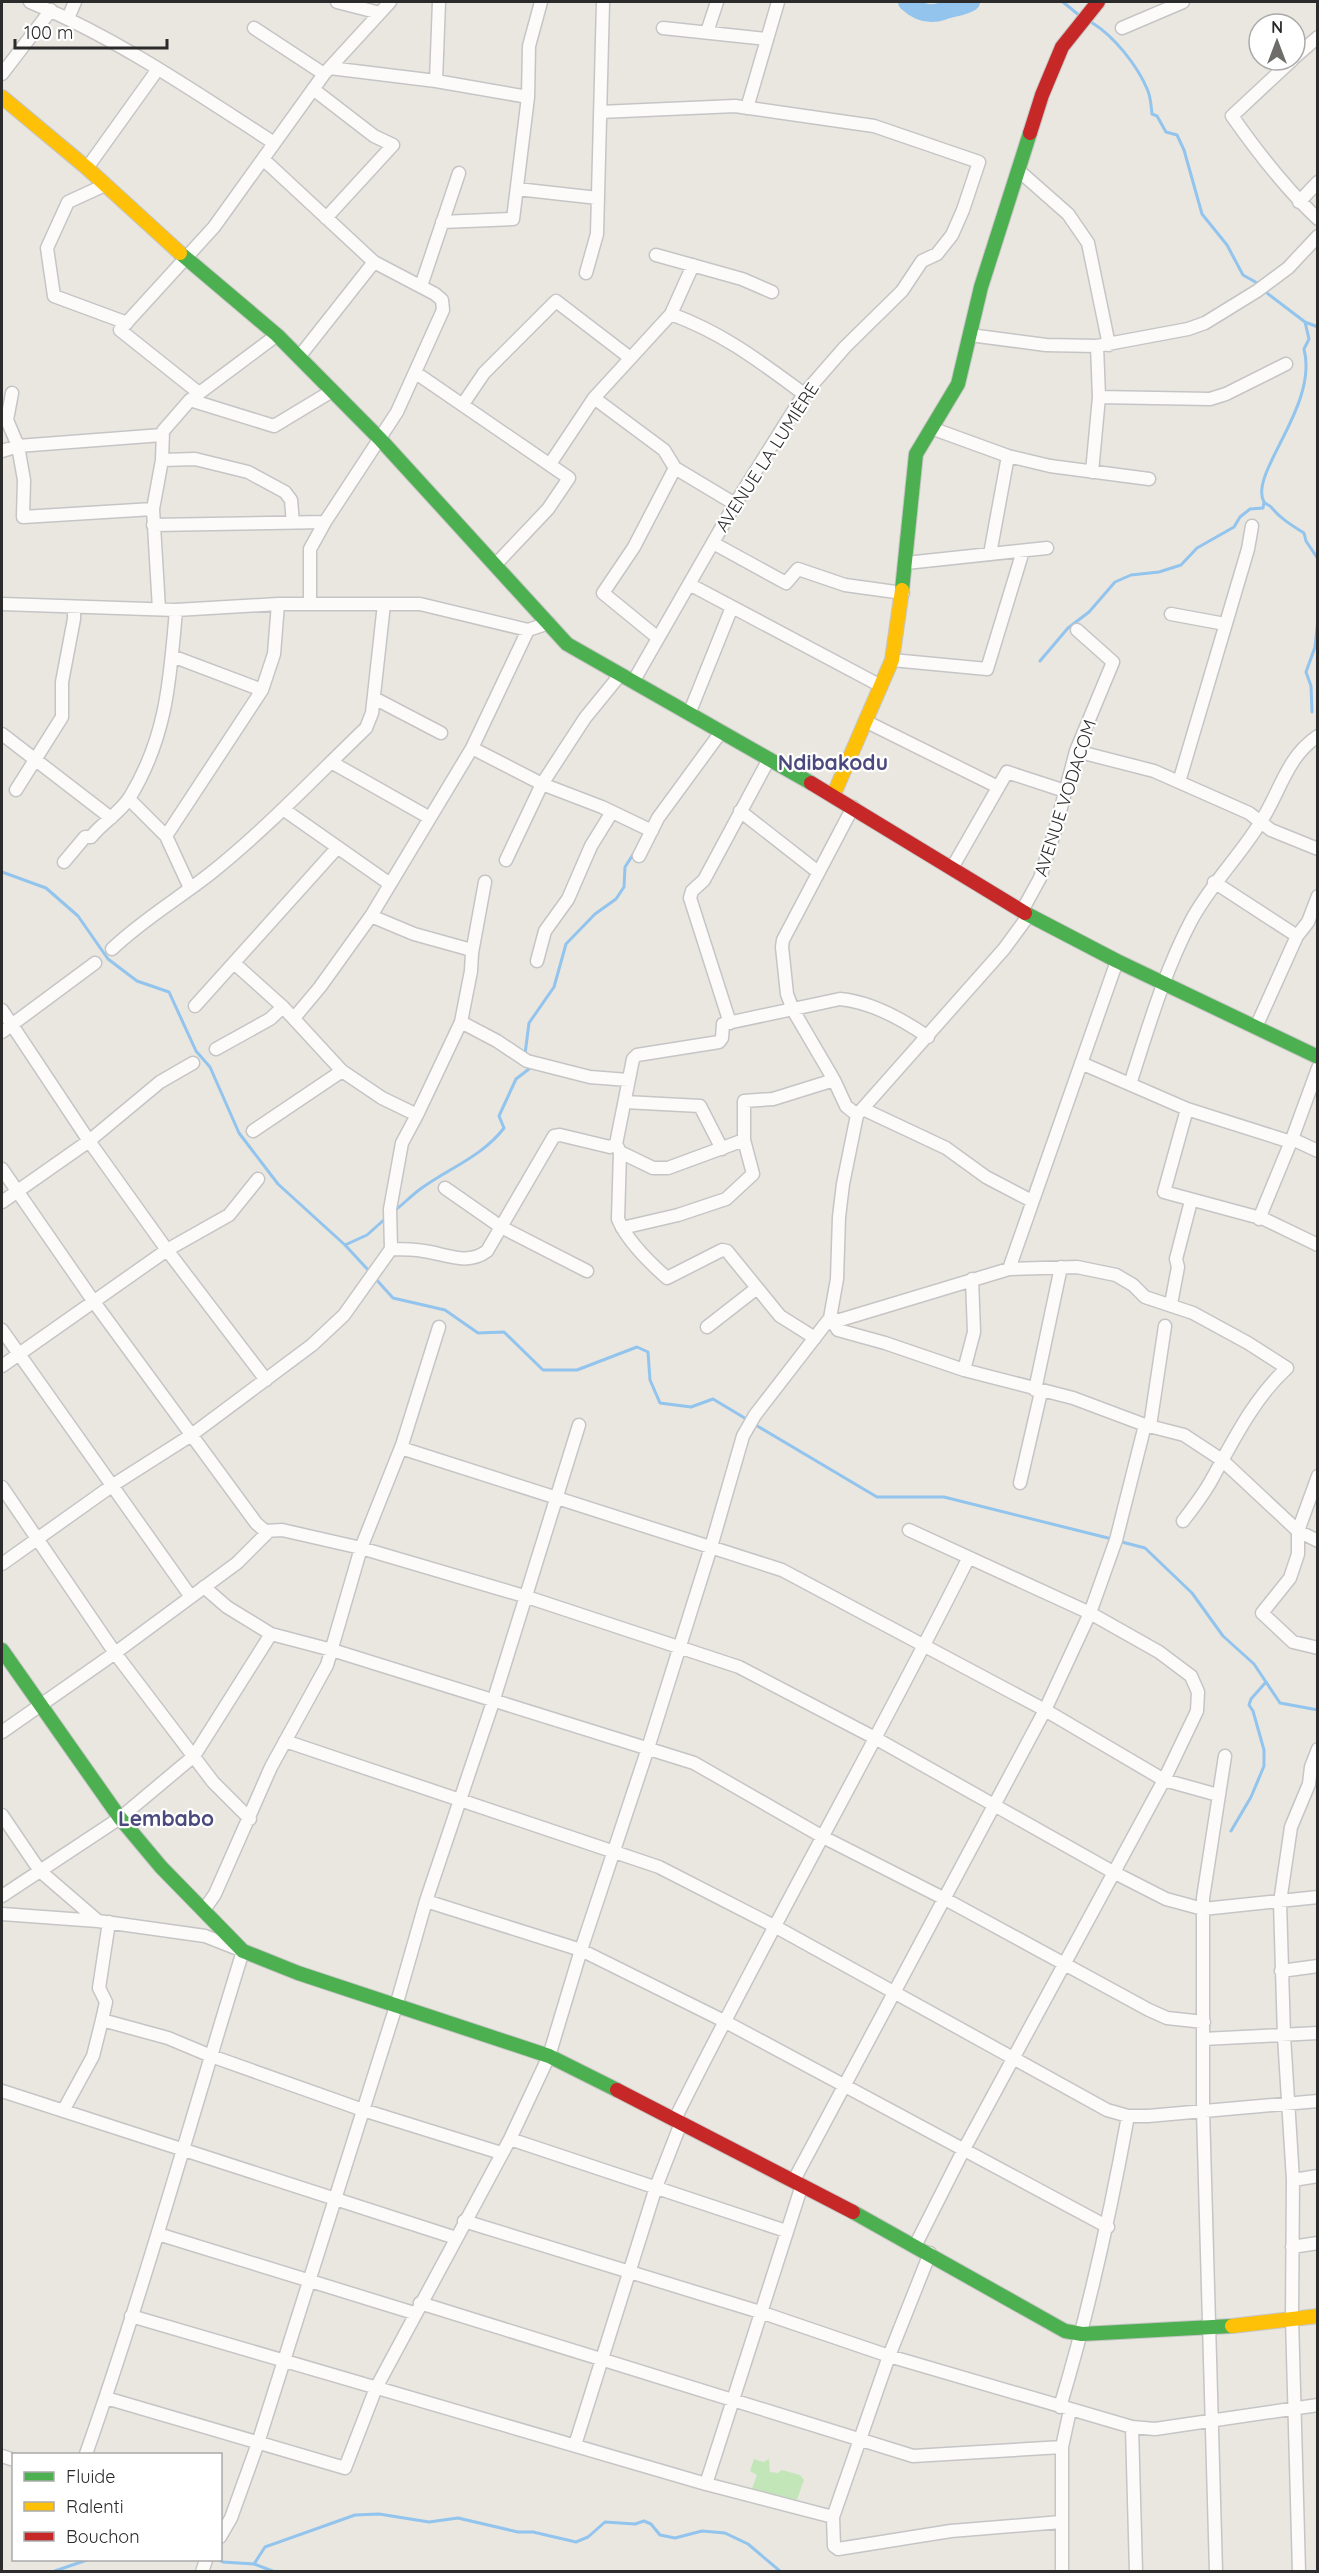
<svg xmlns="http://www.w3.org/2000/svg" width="1319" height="2573" viewBox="0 0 1319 2573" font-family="Quicksand,sans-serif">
<rect width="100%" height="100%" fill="#e9e7e0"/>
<!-- green -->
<path fill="#c2e6b8" d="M754,2459L763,2462L769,2459L770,2472L778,2473L782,2470L800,2475L804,2480L796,2502L751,2491L757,2475L750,2471Z"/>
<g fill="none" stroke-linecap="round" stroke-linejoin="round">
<!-- stream -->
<path stroke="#92c4ed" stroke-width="3" d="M1063,2L1080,16
M1091,22C1114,36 1138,66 1148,91C1151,99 1151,106 1152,114L1157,116L1166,132L1177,135L1184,150L1202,214L1227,245L1243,275L1259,284
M1263,290L1305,322L1318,327
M1305,322L1309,339L1304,349C1319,406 1248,474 1264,502C1265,504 1269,505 1271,507C1280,518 1291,525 1304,533L1306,541L1318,559
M1040,661L1068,628L1089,612L1115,582L1131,575L1159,572L1181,565L1197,548L1234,527L1240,517L1250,509L1263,508L1264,502
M1312,712L1311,686L1306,672L1315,647L1318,619
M2,872L46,888L78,916L108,959L137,981L169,992L196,1051L210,1067L239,1133L278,1184L345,1245L370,1272
M525,1054L529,1023L554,987L566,944L595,914L616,899L624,887L625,867L634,853
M393,1212C402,1205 410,1197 419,1190C447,1169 482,1157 504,1128L499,1116L516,1079L529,1069L527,1064
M345,1245L367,1235L386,1218
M374,1277L393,1298L445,1310L478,1333L504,1332L543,1370H577L637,1347L648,1352L650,1380L660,1403L691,1407L713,1399L748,1420
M754,1424L877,1497H944L1112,1539
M1118,1541L1145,1548L1192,1593L1223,1636L1254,1664L1280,1703L1318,1710
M1231,1831L1251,1797L1264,1766V1750L1253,1711L1249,1705L1251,1699L1266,1682
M219,2560L223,2562L254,2564L275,2572
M254,2564L265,2547L355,2515L379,2514L429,2522L458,2518L518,2532H533L576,2542L588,2537L605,2522L635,2524L644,2521L651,2524L660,2535L675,2538L702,2531L725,2533L748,2544L781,2572
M2,2571V2572
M52,2572L87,2560"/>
<!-- river -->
<path stroke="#92c4ed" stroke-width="18" d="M907,2C918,12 929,16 943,11C952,7 961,8 971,2"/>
<!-- street casing -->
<g stroke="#c6c5c6" stroke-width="15">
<path id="street" d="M30,2C117,38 195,92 274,143
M337,2L380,13
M68,18L75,2
M254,28L324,74
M663,28L767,39
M1122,28L1183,2
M707,32L717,2
M1295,57L1318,37
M1292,60L1232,116C1258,153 1285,188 1318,219
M330,68L436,81L528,97
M2,74L51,10
M436,81L439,2
M313,89L374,136L393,145L326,218
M747,108L778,2
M600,112L735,106L874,126L979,162L963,210L952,235L937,254L922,261L902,291L845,347L804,394L735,504L633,682
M263,159L374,262L435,294L442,300L443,310L397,412L325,522L310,549V604
M87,168L158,69
M1018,170L1068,214L1088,243L1109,345
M105,185L68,202L47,248L54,296L127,323
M517,189L598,198
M1299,202L1318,182
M442,222L513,219L528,97L529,46L541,2
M656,255L742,279L772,292
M586,273L597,234L603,2
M421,286L459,173
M671,314C725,334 759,361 804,394
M970,335L1046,345L1097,346L1188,329L1205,323L1257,291L1288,268L1318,236
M299,357L374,262
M416,373L569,478L548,509L496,564
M12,393L7,420L18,446L24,480L23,517L153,509
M199,393L120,330L214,227L324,74L390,2
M1099,397L1210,399L1226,394L1286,364
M594,398L664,450L675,468L735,504
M190,400L274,426L332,391
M463,404L484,373L556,301L629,357
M931,428L1008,456L1050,466L1149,479
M2,451L18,446L162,435
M162,460L195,459L248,472L285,492L291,500L293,523
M550,464L594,398L671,314L693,265
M1092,472L1099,397L1097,346
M153,525L325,522
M713,543L786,583L798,569L845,585L903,593
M990,554L1008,456
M906,563L1047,548
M689,584L881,686
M2,604L176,610L278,604H420L528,630L549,623
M159,609L153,509L162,460L163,431L190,400L277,335
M1171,614L1225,624
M658,638L603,593L634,547L675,468
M172,656L262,690
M892,660L987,669L1023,551
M374,698L441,733
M689,714L732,607
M865,721L998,787
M2,734L111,818
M472,748L542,784L602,807L652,831
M1076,751L1154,771L1249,813L1271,830L1318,849
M331,762L430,818
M1179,782L1248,549L1252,526
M16,790L62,717V682L74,619V608
M129,799L166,836L190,888
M853,807L783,940L782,947L787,994L793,1010L834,1080L846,1106L857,1115
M283,809L390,884
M740,811L818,872
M166,836L262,690L274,654L278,604
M639,856L658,818L721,732
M506,860L542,784L585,718L620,675
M64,862L85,837H91C103,822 120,813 130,797C167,736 170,679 176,610
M952,868L1007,772L1065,791
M1214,882L1297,936
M1022,911L1040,878L1054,834L1076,751L1113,662L1077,630
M112,949C142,920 178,899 211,873C266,829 315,777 366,728L372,713L384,604
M472,953L485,882
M537,961L545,931L568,899L591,846L612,812
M234,963L283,1007L342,1071L382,1098L417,1115
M195,1006L337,848
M2,1010L89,1141L167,1250L266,1380
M294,1018L320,987L371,916L472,748L528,630
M461,1022L497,1041L527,1061L590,1077L628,1080
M730,1023L690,898L692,891L704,880L769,759
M1256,1027L1297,936L1308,922L1318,896
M2,1032L95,963
M216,1049L270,1019L283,1007
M1081,1063L1187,1109L1291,1142
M1130,1084C1148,1029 1164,972 1191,921C1210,885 1239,857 1260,823C1280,793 1286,757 1318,736
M625,1102L700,1106L722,1149
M863,1109L946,1148L986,1177L1032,1201
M1187,1109L1164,1192L1264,1219L1318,1245
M253,1131L342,1071
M1292,1139L1318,1151
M616,1144L620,1152L618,1219C627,1241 650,1263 667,1278L722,1250L727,1251L780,1316L815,1338
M620,1152L653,1168H668L744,1140V1101L773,1099L834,1080
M2,1169L94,1302L256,1523L265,1531L282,1530L361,1548L524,1596L739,1667L875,1738L1113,1872L1166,1899L1203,1909L1318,1897
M445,1188L501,1227L587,1271
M2,1202L89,1141L160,1082L193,1063
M1259,1219L1292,1139L1318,1068
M622,1228L678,1215L726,1199L753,1174L744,1140
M391,1249C402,1249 413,1249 424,1251C446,1254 467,1266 487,1251L554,1136L560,1135L610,1147L616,1144L633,1059L637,1055L719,1042L722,1038L723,1024L840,999C872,1002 902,1019 928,1037
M1009,1269L1117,961
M1171,1304L1178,1267L1176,1259L1191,1201
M830,1318L840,1320L1009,1269L1077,1267L1116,1275L1133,1285L1145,1297L1193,1313L1248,1343L1287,1368C1254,1398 1233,1441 1212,1479C1204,1494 1193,1508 1183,1521
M830,1318L838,1330L885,1343L964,1370L1073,1398L1145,1425L1184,1435L1222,1460L1298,1531L1318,1541
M707,1327L757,1288
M2,1330L191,1597
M2,1366L167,1250L229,1215L258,1179
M964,1370L974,1332L972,1279
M1035,1390L1061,1267
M1150,1426L1165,1326
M401,1448L782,1570L1045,1710L1164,1780L1218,1795
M1318,1476L1298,1531V1554L1290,1578L1262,1613L1293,1642L1318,1648
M1020,1483L1041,1392
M2,1487L115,1653L213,1782L250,1819
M909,1530L1090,1613L1159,1652L1191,1676L1198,1692L1197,1711L1164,1780L963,2151L915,2246
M2,1564L113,1485L190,1436L312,1345L344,1315L391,1249L390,1209L402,1143L417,1115L461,1022L471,971L472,953L468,949L414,934L371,916
M204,1587L227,1607L271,1634L332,1650L694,1763L823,1837L945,1899L1149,2010L1167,2018L1204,2022
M2,1732L115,1653L237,1563L269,1531
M285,1741L659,1867L776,1927L1107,2110L1128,2116H1148L1318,2101
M2,1815L40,1871L98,1921
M2,1896L120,1818L194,1756L271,1634
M426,1901L581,1950L724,2021L1108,2227
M204,1910L215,1894L271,1767L327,1665L361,1548L402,1445L439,1327
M2,1914L98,1921L205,1936L243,1951C191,2119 144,2289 86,2454
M1281,1971L1318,1966
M102,2020L168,2038L211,2056L363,2110L501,2153
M1203,2039L1318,2033
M2,2091L456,2238
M63,2111L93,2056L102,2020L106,2002L99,1988L109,1922
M675,2119C769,1930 874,1747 968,1559
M510,2139L786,2231
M794,2180L1045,1710L1090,1613L1116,1540L1145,1425
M1293,2180L1318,2176
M464,2221L760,2312L889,2356L1132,2427L1155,2429L1318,2405
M158,2234L414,2313
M1292,2247L1318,2243
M930,2253L889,2356L833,2517L834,2546L838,2549L951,2531L1061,2522
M420,2303L913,2456L1062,2447
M131,2316L706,2484L833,2517
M106,2398L345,2468L376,2388L510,2139L549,2056L581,1950L648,1748L711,1547L743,1436L755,1415L830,1318L837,1279L839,1217L843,1184L857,1115L1004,949L1029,915
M1060,2407C1089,2311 1110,2215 1128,2116
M1132,2427L1136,2572
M575,2445L656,2187L681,2123
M2,2456L14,2460
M706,2484L802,2185
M220,2537L231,2518L258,2443L396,2006L426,1901L493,1702L579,1425
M202,2572L206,2560
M1062,2572V2447L1070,2410
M1216,2572L1203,2110V1898L1225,1756
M1299,2572L1292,2318L1293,2180L1284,2036L1280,1902L1291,1827L1309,1784L1311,1767L1318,1749"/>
</g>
<!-- fast casing -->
<g stroke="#c6c5c6" stroke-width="16">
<path id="fast" d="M180,253L277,335L380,439L567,644L811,783
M902,590L916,454L958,384L981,287L1030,133
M1025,913L1117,961L1318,1057
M2,1650L120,1818L161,1867L243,1951L298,1973L549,2056L617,2090
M853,2212L1065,2331L1082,2334L1232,2326"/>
</g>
<!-- slow casing -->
<g stroke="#c6c5c6" stroke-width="16">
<path id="slow" d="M2,97L87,168L180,253
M833,796L892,660L902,590
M1232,2326L1318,2316"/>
</g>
<!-- jam casing -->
<g stroke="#c6c5c6" stroke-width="16">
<path id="jam" d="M1030,133L1042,95L1062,47L1098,2
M811,783L1025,913
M617,2090L853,2212"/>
</g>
<!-- street -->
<use href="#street" stroke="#fcfbfa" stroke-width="12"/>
<!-- fast -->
<use href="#fast" stroke="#4caf50" stroke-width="14"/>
<!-- slow -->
<use href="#slow" stroke="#ffc107" stroke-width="14"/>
<!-- jam -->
<use href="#jam" stroke="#c62828" stroke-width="14"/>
</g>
<g text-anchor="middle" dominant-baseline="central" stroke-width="4.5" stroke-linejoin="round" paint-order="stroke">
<!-- street labels -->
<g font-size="18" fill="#2b2b2b" stroke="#fff">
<text transform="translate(767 457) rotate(-57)">AVENUE LA LUMIÈRE</text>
<text transform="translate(1065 798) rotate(-72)">AVENUE VODACOM</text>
</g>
<!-- quarter labels -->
<g font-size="21" font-weight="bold" fill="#4a497d" stroke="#fff">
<text x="833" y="762">Ndibakodu</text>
<text x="166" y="1818">Lembabo</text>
</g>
</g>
<!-- border -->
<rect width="1319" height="2573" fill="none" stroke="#2b2b2b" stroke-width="6"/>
<!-- legend -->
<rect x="12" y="2453" width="210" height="108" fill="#ffffff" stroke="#aaaaaa" stroke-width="1.5"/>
<rect x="24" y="2472" width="30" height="9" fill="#4caf50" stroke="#aaaaaa" stroke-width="1.5"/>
<text x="66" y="2483" font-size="18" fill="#2b2b2b">Fluide</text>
<rect x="24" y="2502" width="30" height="9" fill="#ffc107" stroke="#aaaaaa" stroke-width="1.5"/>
<text x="66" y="2513" font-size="18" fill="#2b2b2b">Ralenti</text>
<rect x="24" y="2532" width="30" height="9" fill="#c62828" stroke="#aaaaaa" stroke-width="1.5"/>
<text x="66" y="2543" font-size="18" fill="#2b2b2b">Bouchon</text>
<!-- north arrow -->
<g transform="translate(1277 42)"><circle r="28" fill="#ffffff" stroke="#aaaaaa" stroke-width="1.5"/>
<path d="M0-4.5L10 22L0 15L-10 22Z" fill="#6e6d6a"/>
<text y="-9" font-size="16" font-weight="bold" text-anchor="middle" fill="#2b2b2b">N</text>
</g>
<!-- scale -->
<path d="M15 39v9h152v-9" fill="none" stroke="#2b2b2b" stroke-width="3"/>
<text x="24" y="39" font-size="18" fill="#2b2b2b" stroke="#ffffff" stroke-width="4.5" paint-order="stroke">100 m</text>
</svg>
